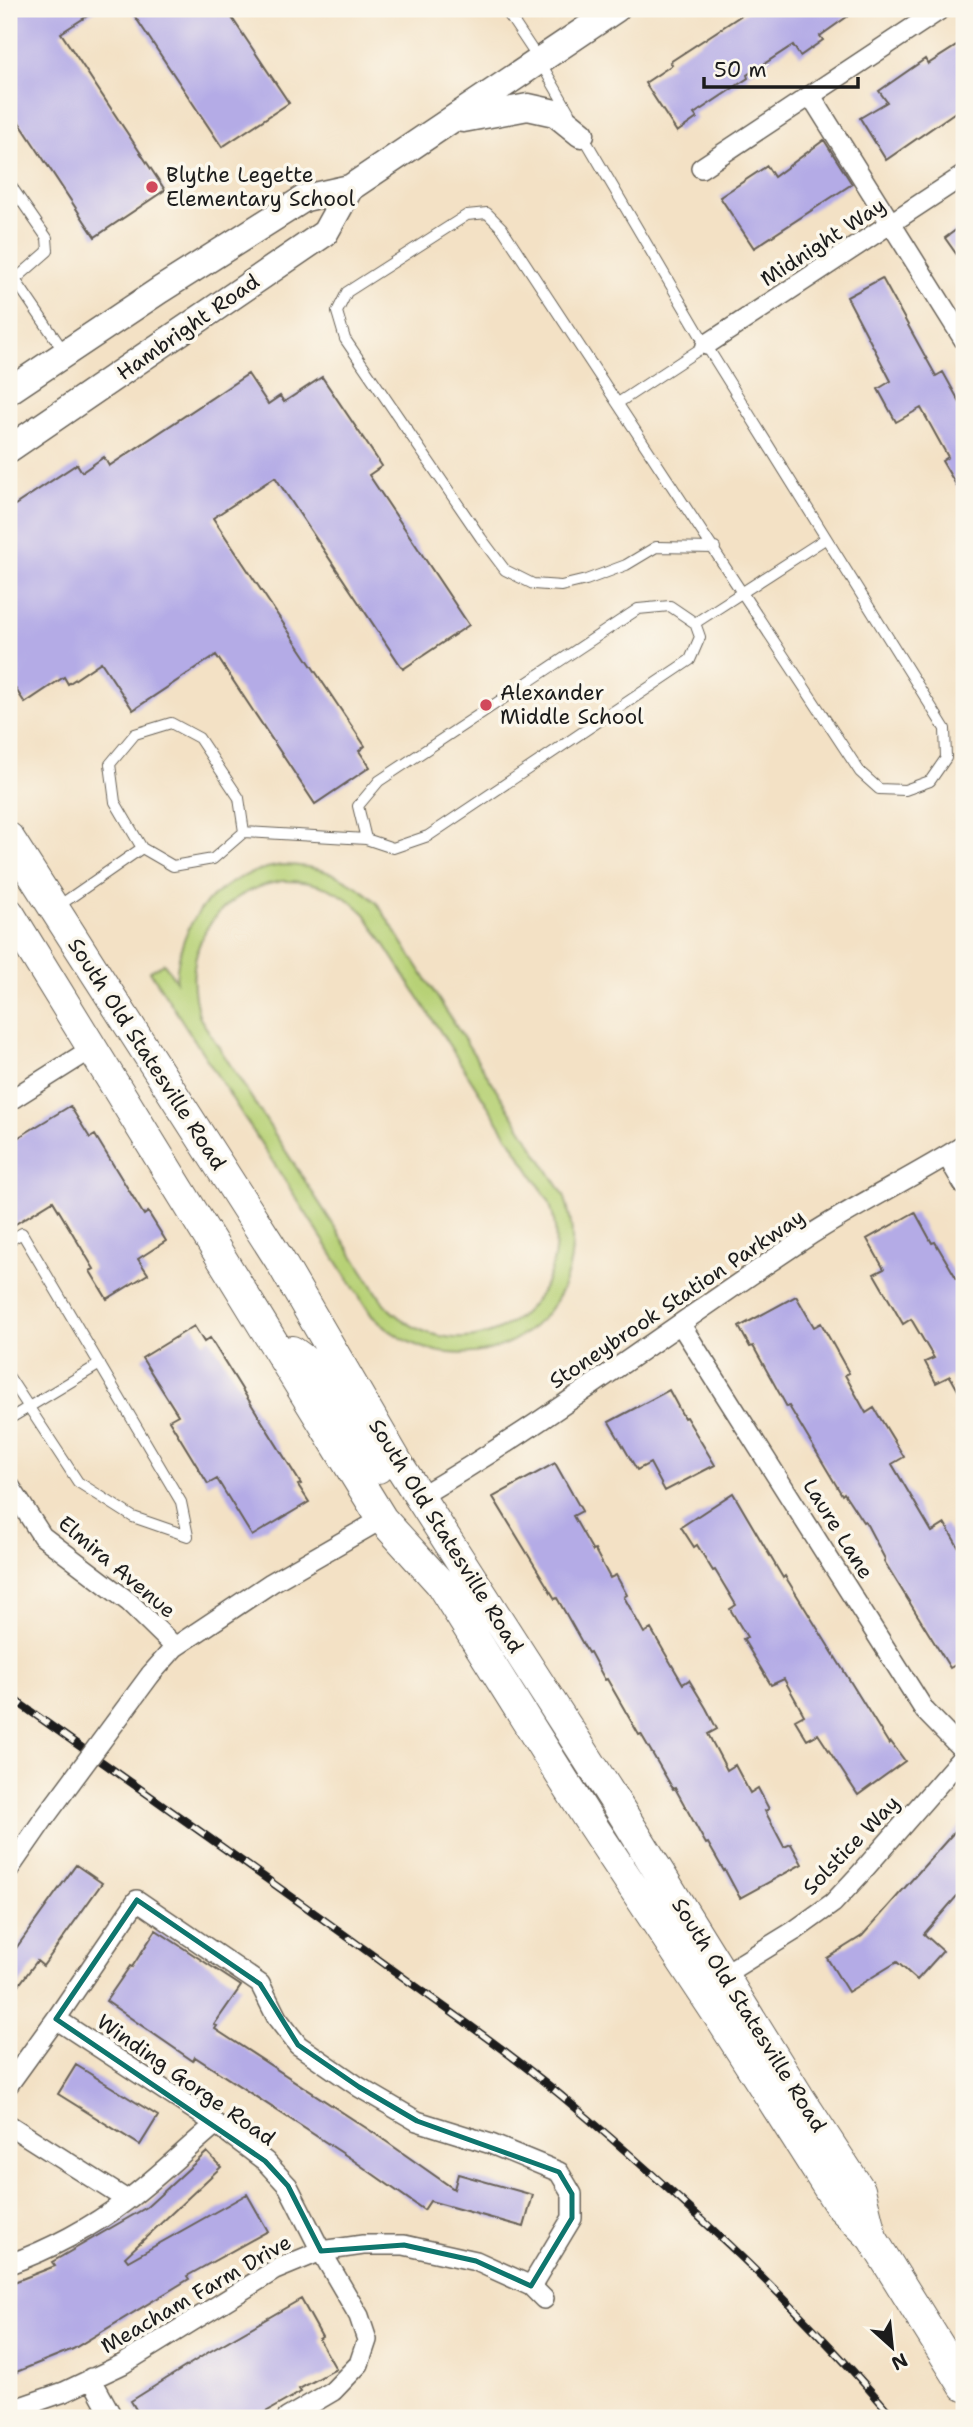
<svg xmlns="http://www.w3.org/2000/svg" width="973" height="2427" viewBox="0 0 973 2427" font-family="'Shantell Sans',sans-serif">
<rect width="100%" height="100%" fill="#fbf7ec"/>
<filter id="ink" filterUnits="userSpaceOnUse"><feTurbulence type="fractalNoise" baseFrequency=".0143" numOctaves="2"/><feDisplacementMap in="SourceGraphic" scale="14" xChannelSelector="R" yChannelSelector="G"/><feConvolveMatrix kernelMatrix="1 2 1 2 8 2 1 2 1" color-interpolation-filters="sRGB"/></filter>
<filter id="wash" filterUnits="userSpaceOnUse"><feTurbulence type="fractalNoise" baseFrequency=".00686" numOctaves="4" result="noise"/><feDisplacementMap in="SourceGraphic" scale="28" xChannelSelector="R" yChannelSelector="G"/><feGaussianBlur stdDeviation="1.57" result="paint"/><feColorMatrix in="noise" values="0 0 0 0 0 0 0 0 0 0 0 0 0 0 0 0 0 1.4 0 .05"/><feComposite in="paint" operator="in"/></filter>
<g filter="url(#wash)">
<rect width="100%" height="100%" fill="#f3e1c5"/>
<!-- park -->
<path fill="#b7d176" stroke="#6a7649" stroke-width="2" fill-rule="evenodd" d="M281,865C319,865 349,876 377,903L564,1195C607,1320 468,1407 372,1316L150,971L164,963L176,981C179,917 218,876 281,865ZM282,881C316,880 341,890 365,914L549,1201C585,1308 465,1385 385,1305L200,1018C178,950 213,893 282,881Z"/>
<g id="blocks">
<!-- building -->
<path fill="#b4abe6" d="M9,9H98L61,33L165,190L95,237L9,107Z
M130,9H226L289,103L222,147Z
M751,9H858L820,36L823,40L800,56L793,45L747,75L748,78L694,114L697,118L677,132L645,83L672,65L670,62Z
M958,45L964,56V106L886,160L860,118L887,102L879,91L925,59L928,64Z
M824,140L852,184L754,248L720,197L767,166L774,177Z
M964,224V265L945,238Z
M882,278L936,376L943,372L964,410V498L942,461L948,457L921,408L896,422L878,389L891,381L847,297Z
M248,374L268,404L280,396L284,402L322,377L382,466L369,475L469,625L403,669L275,477L213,518L365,746L359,751L370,767L315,804L216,655L133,710L101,662L68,684L64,677L25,703L9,679V509L77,464L82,472L104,457L109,466Z
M70,1106L90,1138L95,1135L144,1215L148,1212L166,1241L138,1259L148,1274L107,1299L90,1271L94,1269L53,1201L9,1228V1143Z
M915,1212L932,1243L935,1242L964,1291V1401L950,1376L936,1383L925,1362L934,1358L911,1319L903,1324L874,1274L884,1269L867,1239Z
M796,1296L814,1327L821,1323L849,1373L845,1375L866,1413L874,1408L904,1457L892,1464L932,1532L945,1524L964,1557V1660L950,1668L884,1561L885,1559L865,1521L863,1522L844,1493L842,1495L789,1406L787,1407L753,1346L750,1347L739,1327Z
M194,1326L204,1342L210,1338L301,1484L298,1485L309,1502L252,1536L217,1479L208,1484L169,1420L178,1415L142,1358Z
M669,1390L684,1418L686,1417L715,1465L665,1491L650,1463L637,1470L609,1422Z
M555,1463L582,1511L573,1516L593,1551L595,1550L610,1578L616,1575L627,1595L624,1597L644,1633L651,1629L683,1684L689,1680L706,1708L717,1729L708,1734L727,1770L735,1765L750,1793L758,1788L769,1809L765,1811L784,1847L791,1844L802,1864L740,1898L725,1870L724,1871L708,1843L706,1844L675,1788L673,1789L641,1734L639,1735L607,1679L605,1680L590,1652L588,1653L557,1598L555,1599L493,1497Z
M733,1493L783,1578L785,1576L889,1744L891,1742L905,1761L858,1795L818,1734L807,1740L795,1720L804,1715L784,1679L771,1685L743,1639L747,1637L730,1609L736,1605L715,1570L713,1571L697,1545L694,1547L681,1527Z
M964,1821V1888L924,1934L943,1951L917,1980L897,1962L848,1992L827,1958L862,1936Z
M76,1865L102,1883L43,1966L37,1961L9,1998V1958Z
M156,1930L241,1986L214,2025L217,2026L215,2029L377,2135L454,2189L458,2174L533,2195L524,2227L430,2201L424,2210L350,2158L195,2057L193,2061L106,2001L130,1966L132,1967Z
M76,2065L158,2116L140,2145L58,2094Z
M207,2152L221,2167L125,2257L128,2261L247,2194L268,2231L187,2276L189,2279L73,2349L9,2375V2284L55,2266L52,2262L147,2207Z
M301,2299L322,2337L319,2339L336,2369L299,2389L301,2392L255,2418H141L131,2401L209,2352Z"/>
</g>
</g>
<g filter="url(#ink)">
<use href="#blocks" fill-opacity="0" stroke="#676157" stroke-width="2"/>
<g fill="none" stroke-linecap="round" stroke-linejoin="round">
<!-- service casing -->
<g stroke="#676157" stroke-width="12">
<path id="service" d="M505,9L539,60L569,112
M582,134L706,345L945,729L946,758L930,781L905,790L879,789L860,772C742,590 622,409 502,228L487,213L467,215L347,292L337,312L345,339L481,538L505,570L533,584L561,586L586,580L626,565L656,547L715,548
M9,183L47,238L48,251L9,285
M16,281L65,353
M618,403L706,345
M695,623L825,539
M171,723L199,738L239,798L244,832L213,859L173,866L142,848L115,802L110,764L135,734Z
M244,832L366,839L393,848L428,836L690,660L700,637L695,623L670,606L638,609L379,781L358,806L366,839
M57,907L142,848
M9,1241L22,1233L181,1502L188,1536L133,1517L78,1482L9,1377
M9,1419L100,1364"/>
</g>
<!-- minor casing -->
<g stroke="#676157" stroke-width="22">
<path id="minor" d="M811,96L964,340
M701,168L941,9
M706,345L964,175
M9,1101L93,1048
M947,1156L964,1185
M681,1325L925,1711L964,1751
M9,1485L42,1536L129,1602L175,1647
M419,1497C552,1419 675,1324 804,1239C855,1205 912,1178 964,1145
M151,1674L175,1647L271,1583L382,1519
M9,1869L43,1820
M723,1975L794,1931L833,1903L860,1874L964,1755
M56,2019L216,2124L265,2161L288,2186L321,2251L359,2316L367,2340L359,2364L333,2391L287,2418
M9,2084L56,2019L137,1900L260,1984L277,2018L298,2045L359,2087L417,2121L491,2144L559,2172L572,2194V2218L531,2286
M9,2125L127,2200
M9,2264C49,2250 92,2227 126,2201C158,2177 186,2149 216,2124
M91,2378L113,2418
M9,2411L64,2392L123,2364L275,2270L321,2251L363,2245H404L476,2261L531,2286L544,2299"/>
</g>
<!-- secondary casing -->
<g stroke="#676157" stroke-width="29">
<path id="secondary" d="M463,119L528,107L555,113L581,134
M9,391L160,290L305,198L350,188L616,9
M9,449L325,233L350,188"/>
</g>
<!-- primary casing -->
<g stroke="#676157" stroke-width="32">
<path id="primary" d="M9,838L279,1259L399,1465L616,1803L799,2097L860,2190L872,2238
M9,913L382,1519L440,1583L588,1819L723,2023L839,2205L872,2238L964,2386
M292,1351C330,1375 353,1431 378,1468"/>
</g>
<!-- service -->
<use href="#service" stroke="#fff" stroke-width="10"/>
<!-- minor -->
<use href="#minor" stroke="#fff" stroke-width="19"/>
<!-- secondary -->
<use href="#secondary" stroke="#fff" stroke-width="26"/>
<!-- primary -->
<use href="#primary" stroke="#fff" stroke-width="30"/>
<!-- rail casing -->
<g stroke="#1c1c1c" stroke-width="8">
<path id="rail" d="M9,1696C137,1787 266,1877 393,1970C455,2015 519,2059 577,2109C689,2204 799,2306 894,2418"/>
</g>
<!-- rail -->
<use href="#rail" stroke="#fbf7ec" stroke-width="5" stroke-dasharray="16" stroke-linecap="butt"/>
<!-- minor-bridge casing -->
<g stroke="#676157" stroke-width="22" stroke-linecap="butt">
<path id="minor-bridge" d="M43,1820L151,1674"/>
</g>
<!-- minor-bridge -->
<use href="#minor-bridge" stroke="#fff" stroke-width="19"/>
</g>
</g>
<!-- marked area -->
<path fill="none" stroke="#0f766e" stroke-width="5" stroke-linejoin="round" d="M137,1900L260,1984L298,2045L359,2087L417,2121L559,2172L572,2194V2218L531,2286L476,2261L404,2245L321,2251L288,2186L265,2161L56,2019Z"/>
<!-- markers -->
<g fill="#d1495b" stroke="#fbf7ec" stroke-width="2.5">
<circle cx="152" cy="187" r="7"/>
<circle cx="486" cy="705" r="7"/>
</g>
<g text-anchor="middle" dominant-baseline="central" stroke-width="7" stroke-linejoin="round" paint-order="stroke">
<!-- poi labels -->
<g font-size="21" fill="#1c1c1c" stroke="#fbf7ec" text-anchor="start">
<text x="166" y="175">Blythe Legette<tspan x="166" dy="24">Elementary School</tspan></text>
<text x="500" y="693">Alexander<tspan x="500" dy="24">Middle School</tspan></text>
</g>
<!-- street labels -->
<g font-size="21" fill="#1c1c1c" stroke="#fbf7ec">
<text transform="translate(823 242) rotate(-33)">Midnight Way</text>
<text transform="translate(188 327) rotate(-35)">Hambright Road</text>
<text transform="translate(147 1054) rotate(57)">South Old Statesville Road</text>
<text transform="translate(677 1299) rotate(-34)">Stoneybrook Station Parkway</text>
<text transform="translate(838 1529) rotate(58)">Laure Lane</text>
<text transform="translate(446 1536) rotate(58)">South Old Statesville Road</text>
<text transform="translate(117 1567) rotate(40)">Elmira Avenue</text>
<text transform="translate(851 1845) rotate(-46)">Solstice Way</text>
<text transform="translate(749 2015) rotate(58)">South Old Statesville Road</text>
<text transform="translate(186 2080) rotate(35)">Winding Gorge Road</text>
<text transform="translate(196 2294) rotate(-30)">Meacham Farm Drive</text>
</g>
</g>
<!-- margin -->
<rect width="973" height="2427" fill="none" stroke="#fbf7ec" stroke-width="35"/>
<!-- north arrow -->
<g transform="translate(892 2347) rotate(153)" stroke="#fbf7ec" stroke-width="5" paint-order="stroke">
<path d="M0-5L12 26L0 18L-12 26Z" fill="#1c1c1c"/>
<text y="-10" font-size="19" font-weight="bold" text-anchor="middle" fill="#1c1c1c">N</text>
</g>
<!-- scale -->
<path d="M704 77v10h154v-10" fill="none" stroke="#1c1c1c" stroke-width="3.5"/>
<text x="714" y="77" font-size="21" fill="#1c1c1c" stroke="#fbf7ec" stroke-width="5" paint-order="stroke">50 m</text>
</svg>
